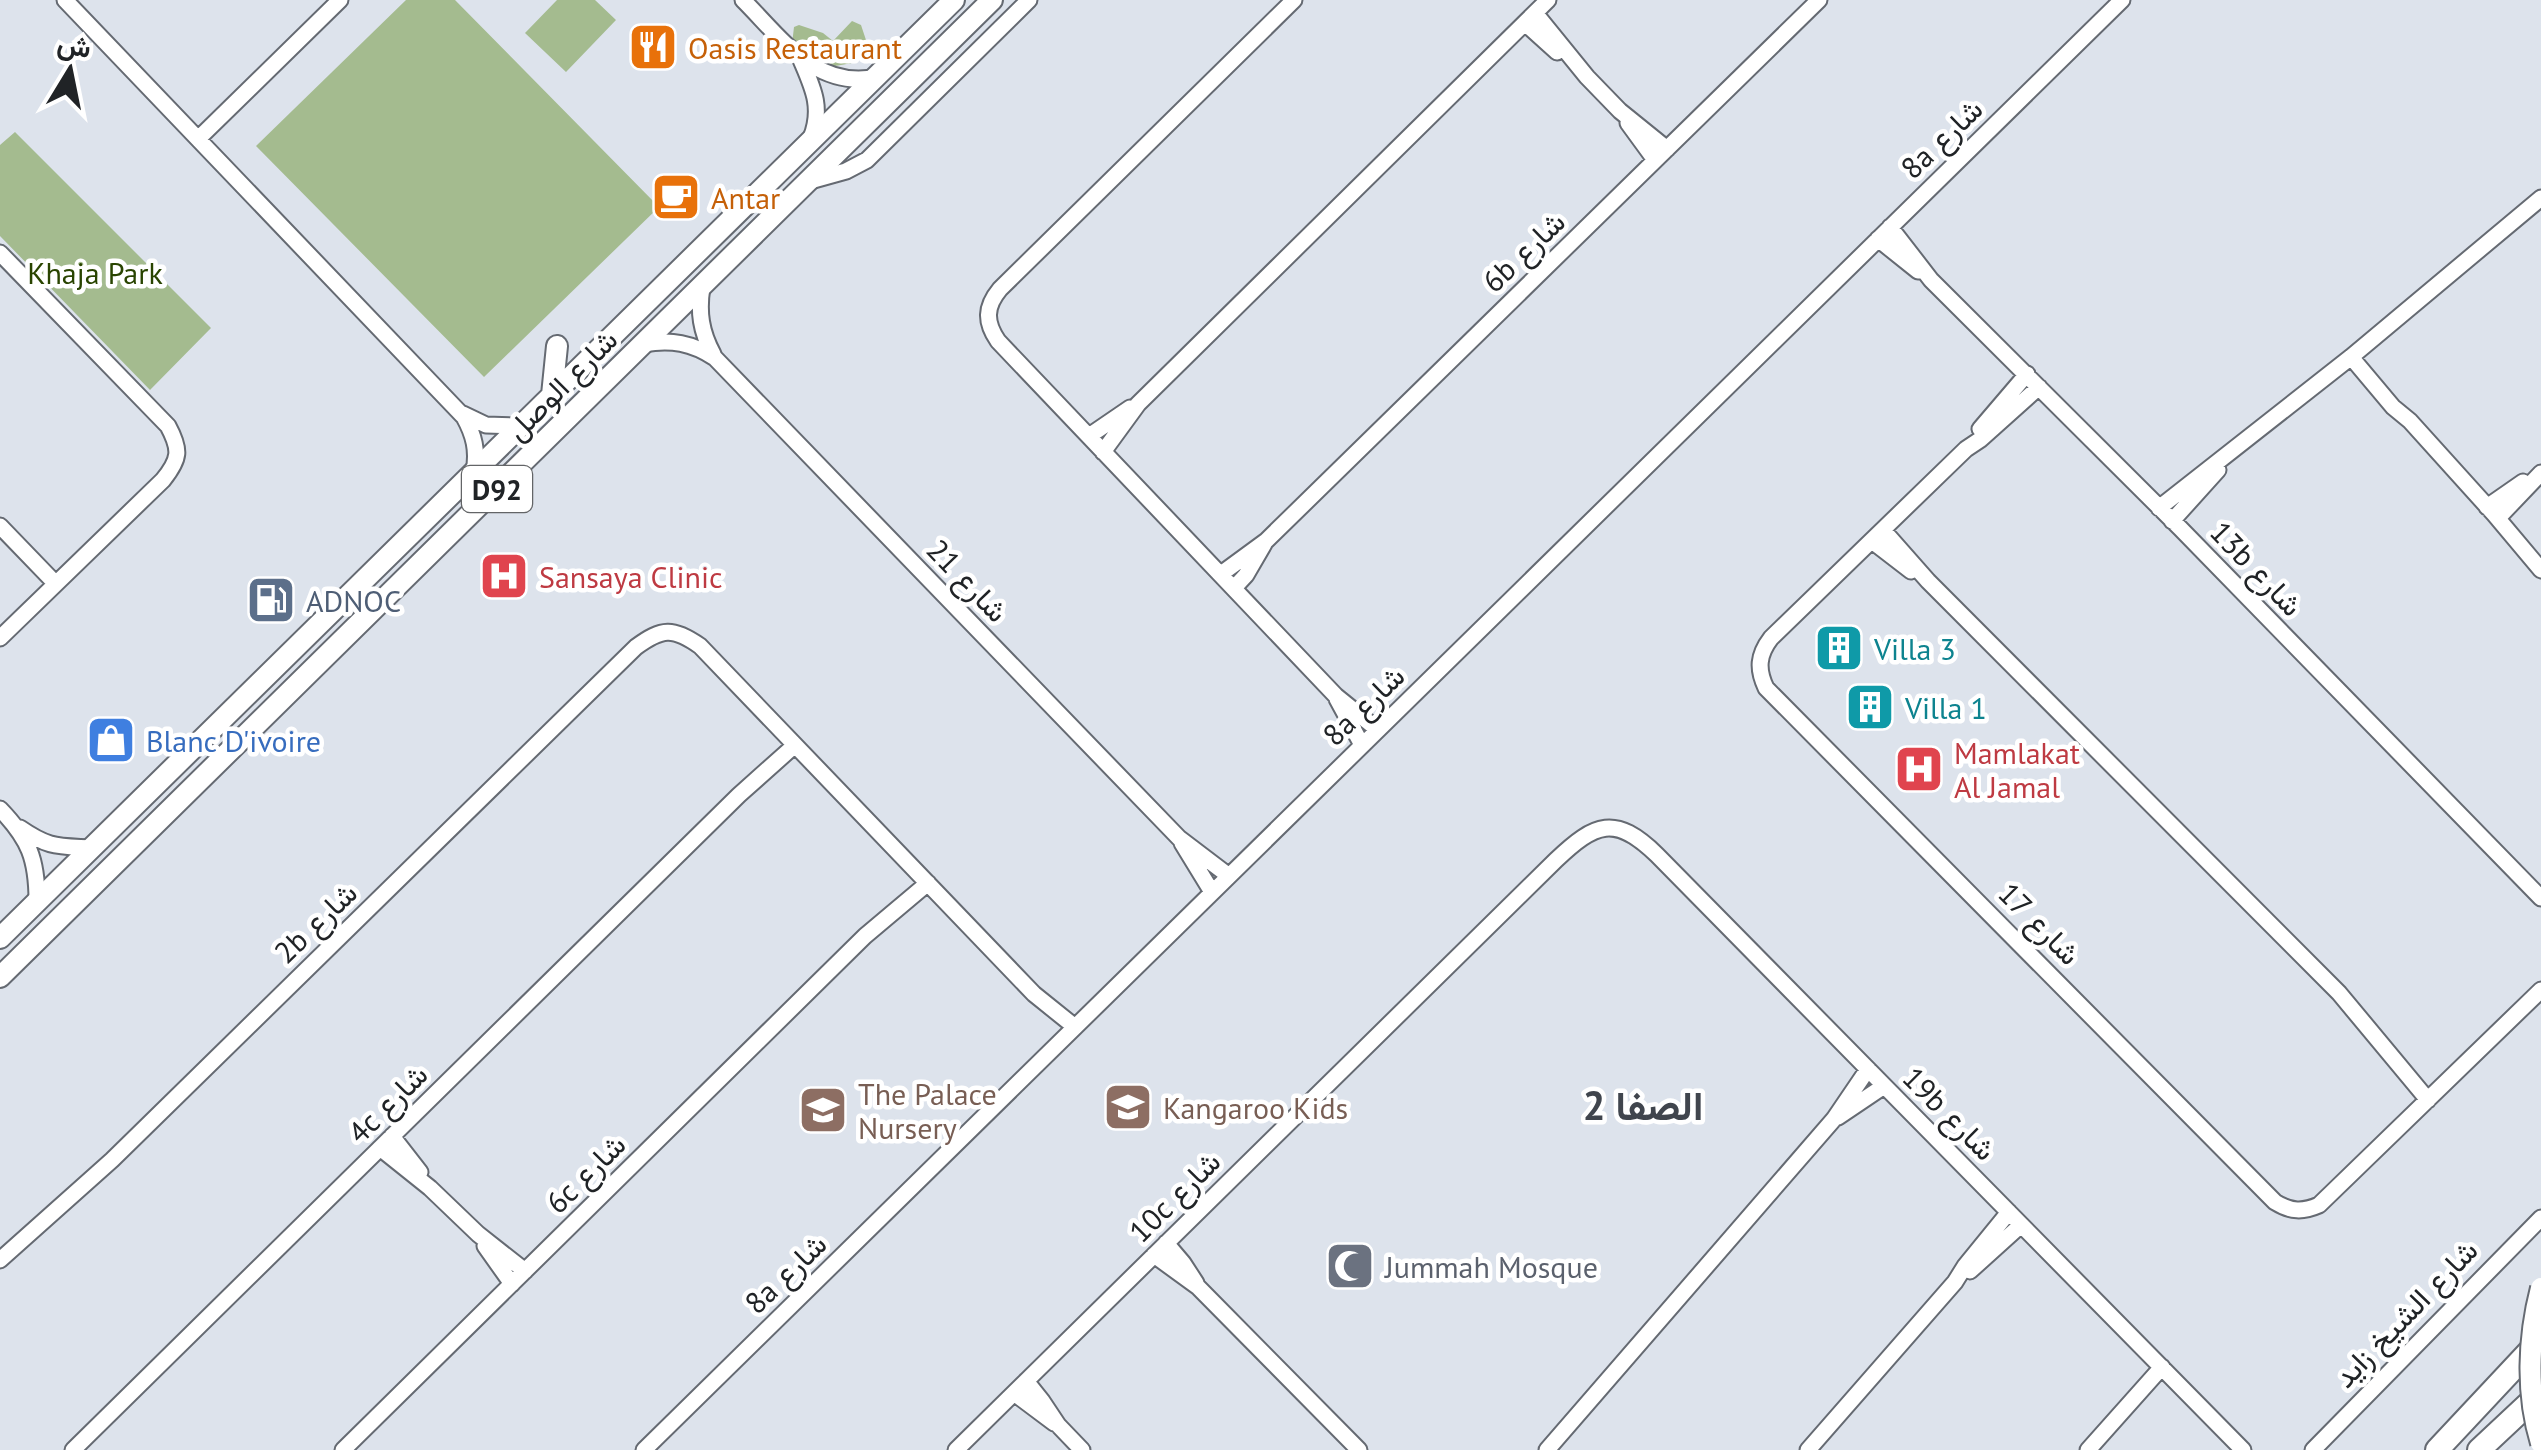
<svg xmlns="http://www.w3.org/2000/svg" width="2541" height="1450" viewBox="0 0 2541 1450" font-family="'PT Sans',Vazirmatn,sans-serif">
<rect width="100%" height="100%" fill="#dde3ec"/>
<!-- green -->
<path fill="#a4bb8f" d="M406,0H455L659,207L484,377L256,146Z
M557,0H595L616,20L566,72L525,33Z
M852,21L861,25L868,46L852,63L830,67L792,44L794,27L799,25L823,33L833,41Z
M15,132L211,328L150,390L0,236V145Z"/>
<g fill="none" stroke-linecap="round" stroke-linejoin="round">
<!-- minor casing -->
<g stroke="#656a72" stroke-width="19">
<path id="minor" d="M65,0L464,417C474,435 478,451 474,471
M743,0C782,39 816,90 877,77
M1294,0L1000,289C985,307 985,322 998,341L1336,696L1378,730
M1535,13L1587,77L1620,111L1667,149
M1525,23L1557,52
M801,60C813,88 823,108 811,138
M1628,123L1655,160
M199,138L340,0
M810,181L846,171L867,160L1029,0
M1890,227L1931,280L2180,528L2541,898
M1878,239L1918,271
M0,253L168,426C181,450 180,459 163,480L0,638
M702,287C698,312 701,332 713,354
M644,344C671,339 692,343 715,358L1179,838L1229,876
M2351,357L2393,407L2410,421L2494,514L2541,570
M2039,387L1981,439L1966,449L1771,638C1758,655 1757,669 1766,688L2275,1202C2291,1212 2303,1212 2319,1205L2541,990
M463,414L486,425L520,426
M1980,429L2027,374
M1089,436L1130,408
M1103,452L1138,404L1548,0
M2487,507L2523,482
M2159,508L2351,357L2541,198
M2498,518L2541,473
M2172,521L2218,470
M0,526L55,583
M1883,530L1928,581L2339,993L2428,1100
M1872,541L1911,571
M1221,574L1266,541L1819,0
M1234,588L1246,575L1264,544
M1337,699L1362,745
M0,809C29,839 37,859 37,901
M20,828C49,848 57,846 91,848
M1182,843L1212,892
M1838,1117L1884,1086
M392,1136L420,1172
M380,1148L430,1188L478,1234L525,1271
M1166,1243L1183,1263L1196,1283
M485,1246L512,1284
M1154,1255L1198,1287L1359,1450
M0,1260L112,1160L636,647C662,628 673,627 700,646L1034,994L1075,1027
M1970,1271L2021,1225
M1026,1381L1042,1401L1058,1425L1082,1450
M1014,1393L1054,1423
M73,1450L739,795L795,745
M343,1450L865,936L928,883
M644,1450L2122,0
M956,1450L1556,860C1595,823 1615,814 1657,855L2243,1450
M1547,1450L1834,1119L1868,1069
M1808,1450L1955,1282L1965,1266L2009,1212
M2088,1450L2162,1367
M2313,1450L2541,1218"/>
</g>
<!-- major casing -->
<g stroke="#656a72" stroke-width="24">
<path id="major" d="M552,395L557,346
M0,938L954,0
M0,977L992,0"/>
</g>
<!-- highway casing -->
<g stroke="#656a72" stroke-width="26">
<path id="highway" d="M2437,1450L2541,1339
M2479,1450L2541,1392"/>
</g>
<!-- minor -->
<use href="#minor" stroke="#fff" stroke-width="15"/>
<!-- major -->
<use href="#major" stroke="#fff" stroke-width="20"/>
<!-- highway -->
<use href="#highway" stroke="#fff" stroke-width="22"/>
<!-- major-bridge casing -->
<g stroke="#656a72" stroke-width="24" stroke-linecap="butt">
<path id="major-bridge" d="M2541,1288C2528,1338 2526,1394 2541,1443"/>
</g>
<!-- major-bridge -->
<use href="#major-bridge" stroke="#fff" stroke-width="20"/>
</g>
<!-- icons -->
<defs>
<g id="restaurant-square" transform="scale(2.5)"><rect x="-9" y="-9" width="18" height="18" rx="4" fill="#e8710a" stroke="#fff"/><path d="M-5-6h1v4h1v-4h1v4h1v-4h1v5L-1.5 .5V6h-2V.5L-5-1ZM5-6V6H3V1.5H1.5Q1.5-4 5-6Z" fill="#fff"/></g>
<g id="cafe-square" transform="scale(2.5)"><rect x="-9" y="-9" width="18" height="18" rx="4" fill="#e8710a" stroke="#fff"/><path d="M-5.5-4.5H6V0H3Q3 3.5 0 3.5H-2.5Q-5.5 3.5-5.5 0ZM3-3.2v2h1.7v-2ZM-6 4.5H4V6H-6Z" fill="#fff"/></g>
<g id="hospital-square" transform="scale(2.5)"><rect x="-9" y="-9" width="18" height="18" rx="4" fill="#e0444e" stroke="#fff"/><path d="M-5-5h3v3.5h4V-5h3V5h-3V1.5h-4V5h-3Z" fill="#fff"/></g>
<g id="fuel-square" transform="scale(2.5)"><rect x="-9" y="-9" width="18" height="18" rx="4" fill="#5c6f8a" stroke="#fff"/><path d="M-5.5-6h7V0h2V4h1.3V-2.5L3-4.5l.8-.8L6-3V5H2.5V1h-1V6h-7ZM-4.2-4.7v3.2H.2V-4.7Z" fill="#fff"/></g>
<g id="building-square" transform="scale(2.5)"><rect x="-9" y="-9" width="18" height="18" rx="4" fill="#0f9aa8" stroke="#fff"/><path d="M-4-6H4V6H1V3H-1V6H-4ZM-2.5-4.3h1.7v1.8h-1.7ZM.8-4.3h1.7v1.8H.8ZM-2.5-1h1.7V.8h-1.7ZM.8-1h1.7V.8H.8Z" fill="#fff"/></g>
<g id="shop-square" transform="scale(2.5)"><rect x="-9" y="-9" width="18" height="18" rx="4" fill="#3f7fe0" stroke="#fff"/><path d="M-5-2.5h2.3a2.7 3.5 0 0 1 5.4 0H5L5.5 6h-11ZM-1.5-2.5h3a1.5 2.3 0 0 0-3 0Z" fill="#fff"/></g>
<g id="school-square" transform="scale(2.5)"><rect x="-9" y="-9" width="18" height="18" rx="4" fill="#8d6e63" stroke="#fff"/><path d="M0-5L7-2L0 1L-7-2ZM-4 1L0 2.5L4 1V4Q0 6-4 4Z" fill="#fff"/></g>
<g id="mosque-square" transform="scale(2.5)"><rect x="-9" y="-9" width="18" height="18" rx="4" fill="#6b7280" stroke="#fff"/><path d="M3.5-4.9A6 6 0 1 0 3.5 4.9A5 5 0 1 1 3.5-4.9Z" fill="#fff"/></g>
</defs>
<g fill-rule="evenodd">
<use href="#restaurant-square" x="653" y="47"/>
<use href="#cafe-square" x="676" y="197"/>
<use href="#hospital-square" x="504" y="576"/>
<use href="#fuel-square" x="271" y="600"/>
<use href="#building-square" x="1839" y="648"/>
<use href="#building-square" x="1870" y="707"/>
<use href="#shop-square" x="111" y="740"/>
<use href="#hospital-square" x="1919" y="769"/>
<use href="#school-square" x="1128" y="1107"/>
<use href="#school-square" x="823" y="1110"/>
<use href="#mosque-square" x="1350" y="1266"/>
</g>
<g text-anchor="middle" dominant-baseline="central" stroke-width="9" stroke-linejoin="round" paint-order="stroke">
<!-- shield labels -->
<rect fill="#fff" stroke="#636567" stroke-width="2.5" x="462" y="466" width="70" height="46" rx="8"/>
<g font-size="28" font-weight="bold" fill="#202326">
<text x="497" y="489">D92</text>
</g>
<!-- food labels -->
<g font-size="30" fill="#c56008" stroke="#fff" text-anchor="start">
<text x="688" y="47">Oasis Restaurant</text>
<text x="711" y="197">Antar</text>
</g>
<!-- street labels -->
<g font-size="30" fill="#202326" stroke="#fff">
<text transform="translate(1941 138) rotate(-44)">8a شارع</text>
<text transform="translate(1523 251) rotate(-44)">6b شارع</text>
<text transform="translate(561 384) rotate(-45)">شارع الوصل</text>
<text transform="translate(2257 568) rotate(46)">13b شارع</text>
<text transform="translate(968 580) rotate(46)">شارع 21</text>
<text transform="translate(1363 705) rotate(-44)">8a شارع</text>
<text transform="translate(315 922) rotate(-44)">2b شارع</text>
<text transform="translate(2040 923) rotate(45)">شارع 17</text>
<text transform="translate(387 1103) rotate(-45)">4c شارع</text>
<text transform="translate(1950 1113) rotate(45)">19b شارع</text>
<text transform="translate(585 1173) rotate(-45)">6c شارع</text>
<text transform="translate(1174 1196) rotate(-45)">10c شارع</text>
<text transform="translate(785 1273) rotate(-44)">8a شارع</text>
<text transform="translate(2405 1313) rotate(-46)">شارع الشيخ زايد</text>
</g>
<!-- park labels -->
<g font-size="30" fill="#294400" stroke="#fff">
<text x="95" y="272">Khaja Park</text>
</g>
<!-- health labels -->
<g font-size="30" fill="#be3a42" stroke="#fff" text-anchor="start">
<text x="539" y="576">Sansaya Clinic</text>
<text x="1954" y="752">Mamlakat<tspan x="1954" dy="34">Al Jamal</tspan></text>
</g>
<!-- service labels -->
<g font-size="30" fill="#4e5e75" stroke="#fff" text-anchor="start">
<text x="306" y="600">ADNOC</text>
</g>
<!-- culture labels -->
<g font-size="30" fill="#0d838f" stroke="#fff" text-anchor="start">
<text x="1874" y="648">Villa 3</text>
<text x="1905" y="707">Villa 1</text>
</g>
<!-- shop labels -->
<g font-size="30" fill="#366cbe" stroke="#fff" text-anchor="start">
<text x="146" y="740">Blanc D'ivoire</text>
</g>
<!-- education labels -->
<g font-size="30" fill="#785e54" stroke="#fff" text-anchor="start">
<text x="858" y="1093">The Palace<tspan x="858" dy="34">Nursery</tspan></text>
<text x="1163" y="1107">Kangaroo Kids</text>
</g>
<!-- worship labels -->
<g font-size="30" fill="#5b616d" stroke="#fff" text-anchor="start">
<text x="1385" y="1266">Jummah Mosque</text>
</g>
<!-- district labels -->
<g font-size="40" font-weight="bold" fill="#40454d" stroke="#fff">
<text x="1643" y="1105">الصفا 2</text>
</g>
</g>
<!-- north arrow -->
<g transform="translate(70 70) rotate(10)" stroke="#ffffff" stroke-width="8" paint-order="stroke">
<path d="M0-8L18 38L0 25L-18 38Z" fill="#202326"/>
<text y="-15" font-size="28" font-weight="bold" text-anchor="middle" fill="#202326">ش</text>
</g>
</svg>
